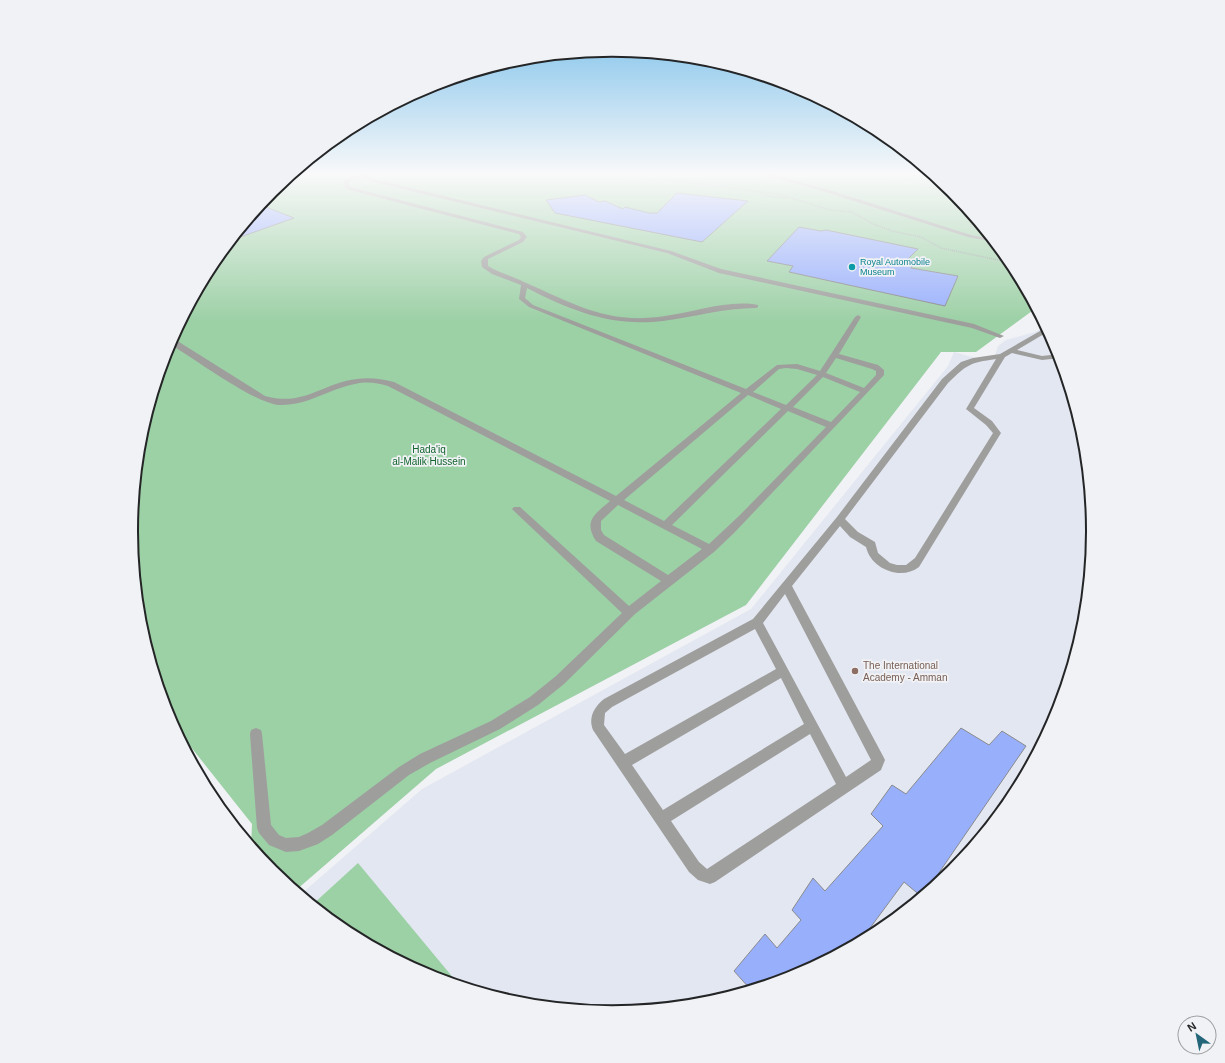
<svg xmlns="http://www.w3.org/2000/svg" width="1225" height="1063" viewBox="0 0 1225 1063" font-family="Arial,sans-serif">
<rect width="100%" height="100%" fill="#f1f2f5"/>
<!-- built -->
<path fill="#e3e7f1" d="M1046,326L1057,347L1085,438L1094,532L1085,626L1057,716L1013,799L953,872L880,932L797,976L706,1004L612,1013L518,1004L428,976L345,932L300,895L422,789L751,609L948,366L954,352L983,360L995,355L998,346L1006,340L1035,332Z"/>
<!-- green -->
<path fill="#9cd0a5" d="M294,173H931L953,191L1013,264L1036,308L976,352H941L746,605L436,769L295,891L272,872L251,846L252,824L179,732L176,731L168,716L140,625L131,531L140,437L168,347L212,264L272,191Z
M358,863L455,980L451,983L428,976L345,932L312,905Z"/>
<!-- building -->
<path fill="#98affc" stroke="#898a8d" d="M677,193L748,201L702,242L555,213L546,200L585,195L599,202L605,201L623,209L625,207L649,213H657Z
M261,205L294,218L232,240L247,222Z
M799,227L821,231L826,230L918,249L907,260L914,262L911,268L958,276L945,306L789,272L793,266L767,261Z
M961,728L989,745L1002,731L1026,746L923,896L922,897L904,882L859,943L797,976L751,990L734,971L765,934L777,948L801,920L792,910L813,878L825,891L883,826L871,814L892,785L906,794Z"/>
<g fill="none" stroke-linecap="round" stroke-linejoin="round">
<!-- path -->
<path stroke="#9fa0a2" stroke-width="1.5" stroke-dasharray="1 1" stroke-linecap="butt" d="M619,173L624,177L660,179L778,194L830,210L852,212L873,224L892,231L921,237L941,248L1012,263
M652,173L660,178
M888,173L958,197
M761,193L773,197L787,198
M971,227L972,214"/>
<!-- minor -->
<path fill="#9e9e9d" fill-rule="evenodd" d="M358,173H364L374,179L671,251L721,269L974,324L1004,336L1000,338L972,328L719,273L667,253L370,181L361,176L349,182L350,187L523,232L527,237L523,242L488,259V266C499,273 512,276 524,282C575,304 607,325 665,316C694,312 730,299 758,305V307L756,308C724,308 694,317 663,321C611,327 572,311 527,288L525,298L533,305L746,389L777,365L797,364L820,371L855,317L858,315L861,317L839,354L878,365L884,370V375L734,533L714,552L635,614L564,684L538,705L500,729L430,763L409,775L332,835L318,844L299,851L286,852L269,845L259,833L257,828L250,734L251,730L256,728L261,730L262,734L271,825L279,835L286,838L299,837L308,833L322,825L399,767L420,754L491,721L530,697L556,676L622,613L514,511L512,509L514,507H520L629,606L661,581L596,541C583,521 595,514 610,501L388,386C377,383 367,381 355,384C329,389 307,406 279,405C256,404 196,360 173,346V342H179L265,396C304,407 322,383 357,379C370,377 381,379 394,382L616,496L741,393L529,307L519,299L521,285L492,274L482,267L481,261L484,257L519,240L521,237L519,234L346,189L343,183L345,180ZM836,358L872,369L876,371V375L864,388L826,373ZM786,368L797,369L817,375L786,405L753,392L779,369ZM823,377L860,392L831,422L793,407ZM748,395L781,409L664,521L624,500ZM788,411L826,427L739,516L709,544L672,525ZM618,505L702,549L668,575L604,535L601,530V521Z
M757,173H766L823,188L971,235L992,239L995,242L968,237L819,190Z
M1047,327L1049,331L1017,350L1042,356L1059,354L1061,358L1042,360L1012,353L1005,357L974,408L992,421L1001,433L919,567C901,581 871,569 866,547L850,537L840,526L792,586L883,756L885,760L881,770L715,882L710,884L698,880L689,872L593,730C588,718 594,707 604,699L753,619L837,517L942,379L961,362L973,358L1000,354ZM996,359L966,409L986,425L993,433L915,558L906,565H897L890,563L878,553L875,542L858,532L845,519L948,383C968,364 969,363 996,359ZM785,594L871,760L846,777L763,623ZM755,629L776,669L625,754L604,725L605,713L612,707ZM781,678L804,724L663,810L632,765ZM810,734L836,784L707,869L699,862L671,821Z"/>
</g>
<!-- sky -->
<linearGradient id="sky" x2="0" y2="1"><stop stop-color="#6cb9e8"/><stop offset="0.54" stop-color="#f9f9fa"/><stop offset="1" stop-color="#f9f9fa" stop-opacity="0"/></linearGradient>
<rect width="1225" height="322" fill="url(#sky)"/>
<!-- markers -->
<circle fill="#0f9aa8" stroke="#f1f2f5" stroke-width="1.5" cx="852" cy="267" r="4"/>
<circle fill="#8d6e63" stroke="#f1f2f5" stroke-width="1.5" cx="855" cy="671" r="4"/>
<g text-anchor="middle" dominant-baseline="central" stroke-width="3.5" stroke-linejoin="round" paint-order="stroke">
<!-- far-culture labels -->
<g font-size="9" fill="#0d838f" stroke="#f1f2f5" text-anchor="start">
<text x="860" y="262">Royal Automobile<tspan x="860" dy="10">Museum</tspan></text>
</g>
<!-- park labels -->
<g font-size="10" fill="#11642d" stroke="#f1f2f5">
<text x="429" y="449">Hada'iq<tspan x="429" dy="12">al-Malik Hussein</tspan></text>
</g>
<!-- education labels -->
<g font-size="10" fill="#785e54" stroke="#f1f2f5" text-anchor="start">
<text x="863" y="665">The International<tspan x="863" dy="12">Academy - Amman</tspan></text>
</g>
</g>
<!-- crop -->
<path d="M0 0H1225V1063H0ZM138 531a474 474 0 1 1 948 0a474 474 0 1 1-948 0Z" fill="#f1f2f5" fill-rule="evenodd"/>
<path fill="none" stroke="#242526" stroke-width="2" d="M138 531a474 474 0 1 1 948 0a474 474 0 1 1-948 0Z"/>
<!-- north arrow -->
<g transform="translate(1197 1035) rotate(327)"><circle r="19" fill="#f1f2f5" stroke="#9fa0a2"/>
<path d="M0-3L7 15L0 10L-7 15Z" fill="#236679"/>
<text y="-6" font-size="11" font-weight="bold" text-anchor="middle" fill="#242526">N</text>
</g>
</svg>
